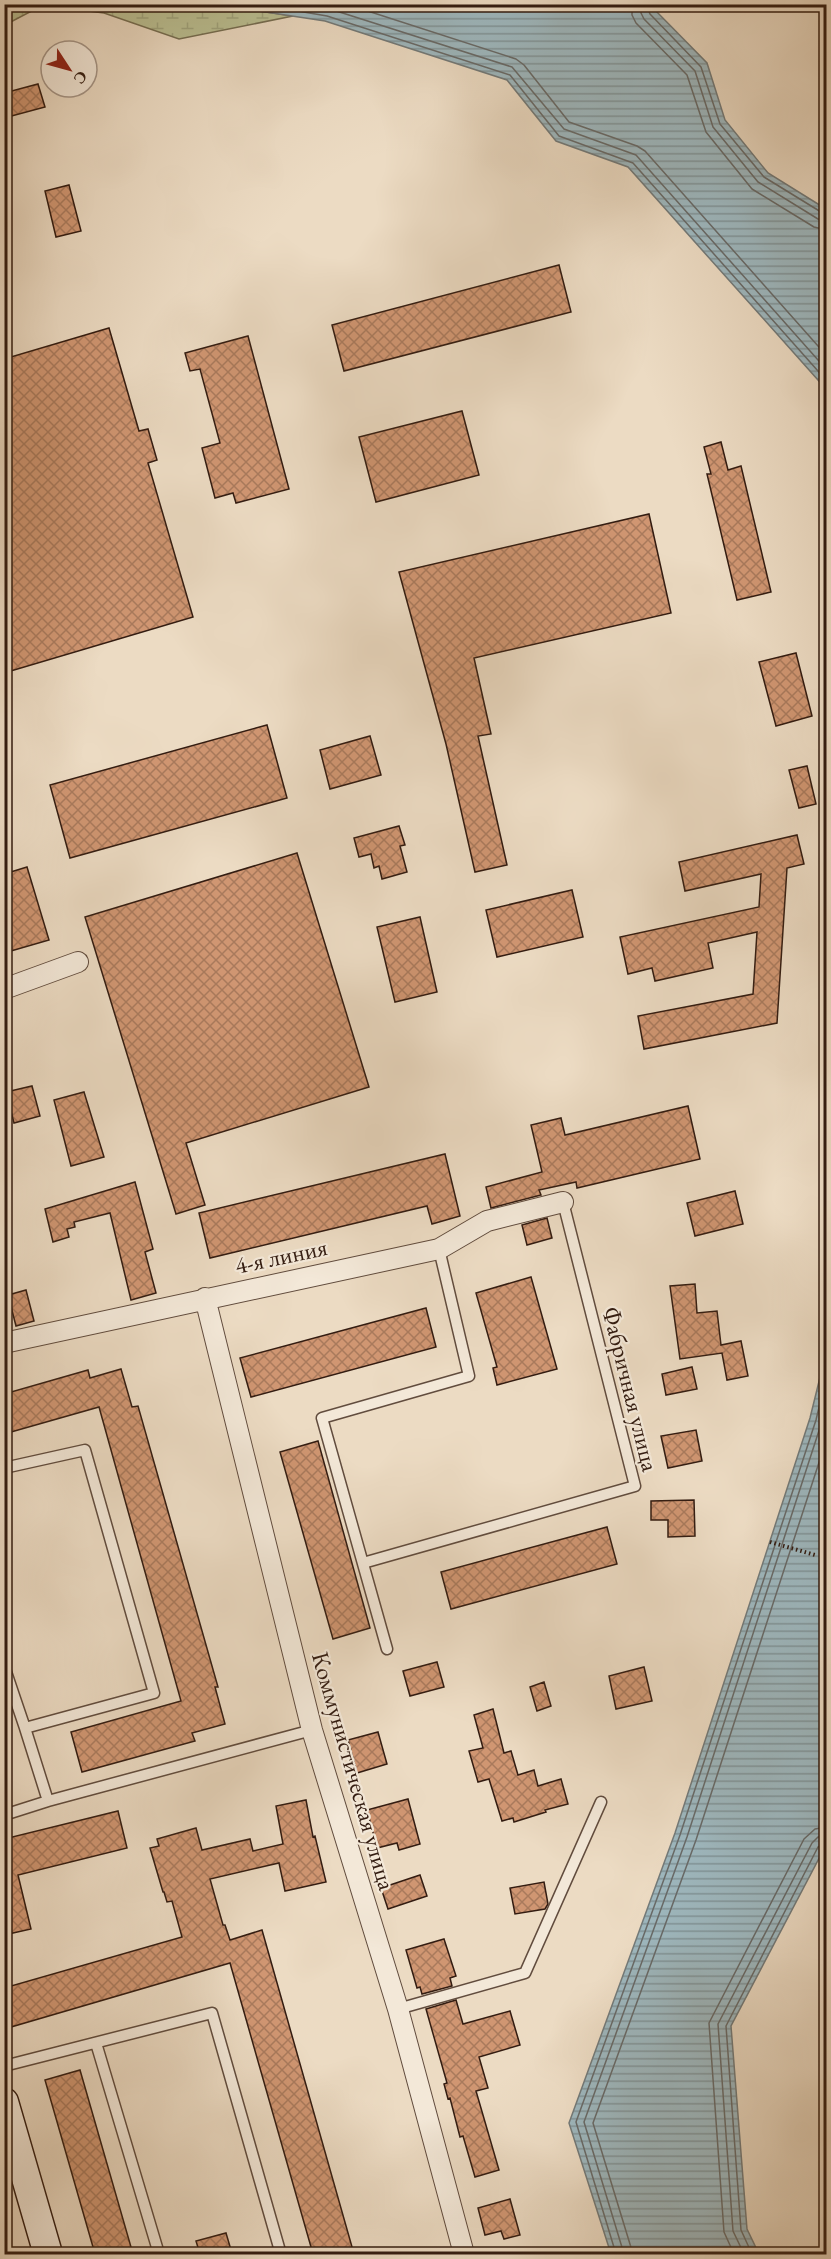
<svg xmlns="http://www.w3.org/2000/svg" width="831" height="2259" viewBox="0 0 831 2259" font-family="'EB Garamond',serif">
<defs>
<pattern id="wetland-marsh" width="20" height="14" patternUnits="userSpaceOnUse" patternTransform="scale(1.5)"><rect width="20" height="14" fill="#babf92"/><path d="M1 5h8M5 5V1M11 12h8M15 12V8" fill="none" stroke="#a0a47d"/></pattern>
<pattern id="water-rules" width="6" height="5" patternUnits="userSpaceOnUse" patternTransform="scale(1.5)"><rect width="6" height="5" fill="#9eb8bf"/><path d="M0 2.5h6" fill="none" stroke="#81959a"/></pattern>
<pattern id="building-cross-hatch" width="8" height="8" patternUnits="userSpaceOnUse" patternTransform="scale(1.5)"><rect width="8" height="8" fill="#d09672"/><path d="M0 0l8 8M0 8l8-8" fill="none" stroke="#a97a5c"/></pattern>
</defs>
<rect width="100%" height="100%" fill="#ecdbc3"/>
<filter id="stains"><feTurbulence type="fractalNoise" baseFrequency=".00333" numOctaves="4"/><feColorMatrix values="0 0 0 0 .2 0 0 0 0 .09 0 0 0 0 .02 0 0 0 .5 -.17"/></filter>
<radialGradient id="worn" r=".72"><stop offset=".6" stop-color="#630" stop-opacity="0"/><stop offset="1" stop-color="#630" stop-opacity=".3"/></radialGradient>
<!-- wetland -->
<path fill="url(#wetland-marsh)" stroke="#766e52" stroke-width="1.5" d="M5,4L219,5L293,16L179,39L104,13L43,5L5,25Z"/>
<!-- water -->
<path fill="url(#water-rules)" stroke="#737a79" stroke-width="1.5" d="M219,5H657L654,9L707,63L725,120L768,173L826,209V389L628,167L556,141L507,80L325,21Z
M826,1353V1845L731,2026L747,2229L759,2254H611L569,2123L675,1833L810,1418Z"/>
<g fill="none" stroke-linecap="round" stroke-linejoin="round">
<!-- shore -->
<path stroke="#686a68" stroke-width="1.5" d="M257,4L327,16L510,75L559,136L633,163L826,380
M305,4L330,9L512,67L564,129L636,155L826,369
M346,4L516,59L524,65L569,122L637,146L645,151L826,355
M632,4V15L636,23L687,75L706,132L752,189L814,227L826,230
M641,4V13L644,19L695,71L713,127L758,182L818,219L826,221
M650,4L648,9L650,14L701,67L720,124L764,177L821,212L826,213
M616,2254L576,2122L680,1835L816,1420L826,1378
M624,2254L584,2122L687,1837L826,1409
M633,2254L593,2123L696,1840L826,1441
M734,2254L724,2232L709,2023L804,1839L815,1829L826,1827
M744,2254L733,2231L718,2024L812,1843L818,1837L826,1836
M752,2254L741,2230L726,2026L818,1847L826,1843"/>
</g>
<!-- building -->
<path fill="url(#building-cross-hatch)" stroke="#331c11" stroke-width="1.5" d="M38,84L45,107L4,118V93Z
M69,185L81,231L56,237L45,191Z
M559,265L571,312L344,371L332,325Z
M109,328L139,431L148,429L157,460L148,463L193,617L4,673V359Z
M248,336L289,489L236,503L233,493L215,498L202,448L220,443L200,369L190,371L185,353Z
M462,411L479,475L376,502L359,437Z
M721,442L728,470L741,466L771,592L737,600L707,474H711L704,447Z
M649,514L671,613L474,658L491,734L478,736L507,865L475,872L446,744L399,572Z
M796,653L812,716L776,726L759,662Z
M267,725L287,798L70,858L50,785Z
M370,736L381,775L330,789L320,750Z
M807,766L816,804L799,808L789,770Z
M399,826L405,845L400,846L407,872L382,879L379,866L374,868L371,854L359,857L354,838Z
M797,835L804,864L787,868L777,1023L644,1049L638,1016L753,994L757,932L708,943L713,968L655,981L652,968L628,974L620,937L759,907L761,874L685,891L679,862Z
M297,853L369,1087L186,1143L205,1205L176,1214L85,917Z
M27,867L49,940L4,953V874Z
M572,890L583,937L497,957L486,910Z
M420,917L437,992L395,1002L377,927Z
M32,1086L40,1116L14,1123L6,1092Z
M84,1092L104,1157L71,1166L54,1100Z
M688,1106L700,1159L577,1188L576,1182L539,1190L541,1195L491,1208L486,1187L542,1172L531,1125L561,1118L565,1135Z
M445,1154L460,1216L432,1224L427,1206L210,1258L199,1213Z
M135,1182L153,1249L145,1252L156,1293L131,1300L110,1213L74,1222L75,1227L67,1229L69,1237L53,1242L45,1209Z
M735,1191L743,1224L695,1236L687,1203Z
M547,1218L552,1238L527,1245L522,1225Z
M531,1277L557,1369L497,1385L493,1368L497,1367L476,1293Z
M695,1284L697,1313L717,1311L721,1345L741,1341L748,1376L727,1380L722,1353L680,1359L670,1286Z
M26,1290L34,1321L16,1326L8,1295Z
M426,1308L436,1347L251,1397L240,1358Z
M692,1367L697,1389L666,1395L662,1374Z
M121,1369L132,1407L138,1406L218,1687H215L225,1724L192,1733L195,1741L82,1772L71,1732L181,1701L99,1407L4,1434V1394L88,1370L90,1378Z
M696,1430L702,1461L668,1468L661,1436Z
M318,1441L370,1628L333,1639L280,1452Z
M694,1500L695,1536L668,1537V1520H651V1501Z
M607,1527L617,1564L451,1609L441,1572Z
M437,1662L444,1687L410,1696L403,1671Z
M644,1667L652,1701L616,1709L609,1676Z
M544,1682L551,1706L537,1711L530,1687Z
M493,1709L504,1753L511,1751L518,1775L534,1770L538,1786L561,1779L568,1804L545,1810L546,1812L514,1822L513,1818L502,1821L489,1779L478,1782L469,1751L483,1748L474,1715Z
M378,1732L387,1764L357,1773L348,1740Z
M408,1799L420,1844L399,1850L397,1843L377,1848L367,1810Z
M306,1800L313,1837L315,1836L326,1882L285,1891L279,1863L210,1879L223,1925H225L230,1940L262,1930L354,2254H313L230,1963L11,2027L4,2004V1988L182,1937L172,1901L167,1902L164,1892H163L150,1848L159,1846L157,1839L196,1828L202,1850L250,1839L253,1851L283,1844L276,1806Z
M118,1811L127,1848L18,1875L31,1929L4,1935V1839Z
M420,1875L427,1896L388,1909L381,1888Z
M544,1882L548,1904L545,1909L515,1914L510,1888Z
M444,1939L456,1976L450,1978L452,1986L422,1994L420,1987L417,1988L406,1950Z
M456,2000L463,2024L510,2011L520,2045L479,2057L488,2088L476,2091L499,2170L475,2177L463,2136L460,2137L450,2098L448,2099L444,2084L447,2083L426,2009Z
M80,2070L133,2254H95L45,2080Z
M510,2199L520,2235L504,2239L501,2231L485,2235L478,2208Z
M226,2233L231,2250L214,2254H200L196,2241Z"/>
<g fill="none" stroke-linecap="round" stroke-linejoin="round">
<!-- lane casing -->
<g stroke="#614c3e" stroke-width="13">
<path id="lane" d="M4,1468L85,1450L154,1693L25,1728L48,1801L4,1815
M363,1563L635,1486L563,1202
M387,1649L322,1418L469,1376L439,1249
M4,1666L25,1728
M48,1801L312,1730
M398,2009L525,1973L601,1802
M96,2043L159,2254
M4,2066L212,2013L280,2251L271,2254"/>
</g>
<!-- street casing -->
<g stroke="#614c3e" stroke-width="22">
<path id="street" d="M4,989L78,962
M205,1298L312,1730L398,2009L464,2254
M4,1343L439,1249L487,1221L563,1202"/>
</g>
<!-- secondary casing -->
<g stroke="#331c11" stroke-width="31">
<path id="secondary" d="M4,2102L48,2254"/>
</g>
<!-- path -->
<path stroke="#331c11" stroke-width="4" stroke-dasharray="1.5 3" stroke-linecap="butt" d="M770,1542L815,1555"/>
<!-- lane -->
<use href="#lane" stroke="#f3e8d8" stroke-width="10"/>
<!-- street -->
<use href="#street" stroke="#f3e8d8" stroke-width="20"/>
<!-- secondary -->
<use href="#secondary" stroke="#f3e8d8" stroke-width="28"/>
</g>
<g text-anchor="middle" dominant-baseline="central" stroke-width="4.5" stroke-linejoin="round" paint-order="stroke">
<!-- street labels -->
<g font-size="24" fill="#331c11" stroke="#f3e8d8">
<text transform="translate(281 1256) rotate(-12)">4-я линия</text>
<text transform="translate(631 1389) rotate(76)">Фабричная улица</text>
<text transform="translate(354 1771) rotate(74)">Коммунистическая улица</text>
</g>
</g>
<!-- margin -->
<rect width="831" height="2259" fill="none" stroke="#ecdbc3" stroke-width="24"/>
<rect x="6" y="6" width="819" height="2247" fill="none" stroke="#331c11" stroke-width="3"/>
<rect x="12" y="12" width="807" height="2235" fill="none" stroke="#331c11" stroke-width="1.5"/>
<!-- north arrow -->
<g transform="translate(69 69) rotate(126)"><circle r="28" fill="#f3e8d8" stroke="#a69688" stroke-width="1.5"/>
<path d="M0-4.5L10 22L0 15L-10 22Z" fill="#8f2418"/>
<text y="-9" font-size="16" font-weight="bold" text-anchor="middle" fill="#331c11">С</text>
</g>
<rect width="100%" height="100%" filter="url(#stains)"/>
<rect width="100%" height="100%" fill="url(#worn)"/>
</svg>
